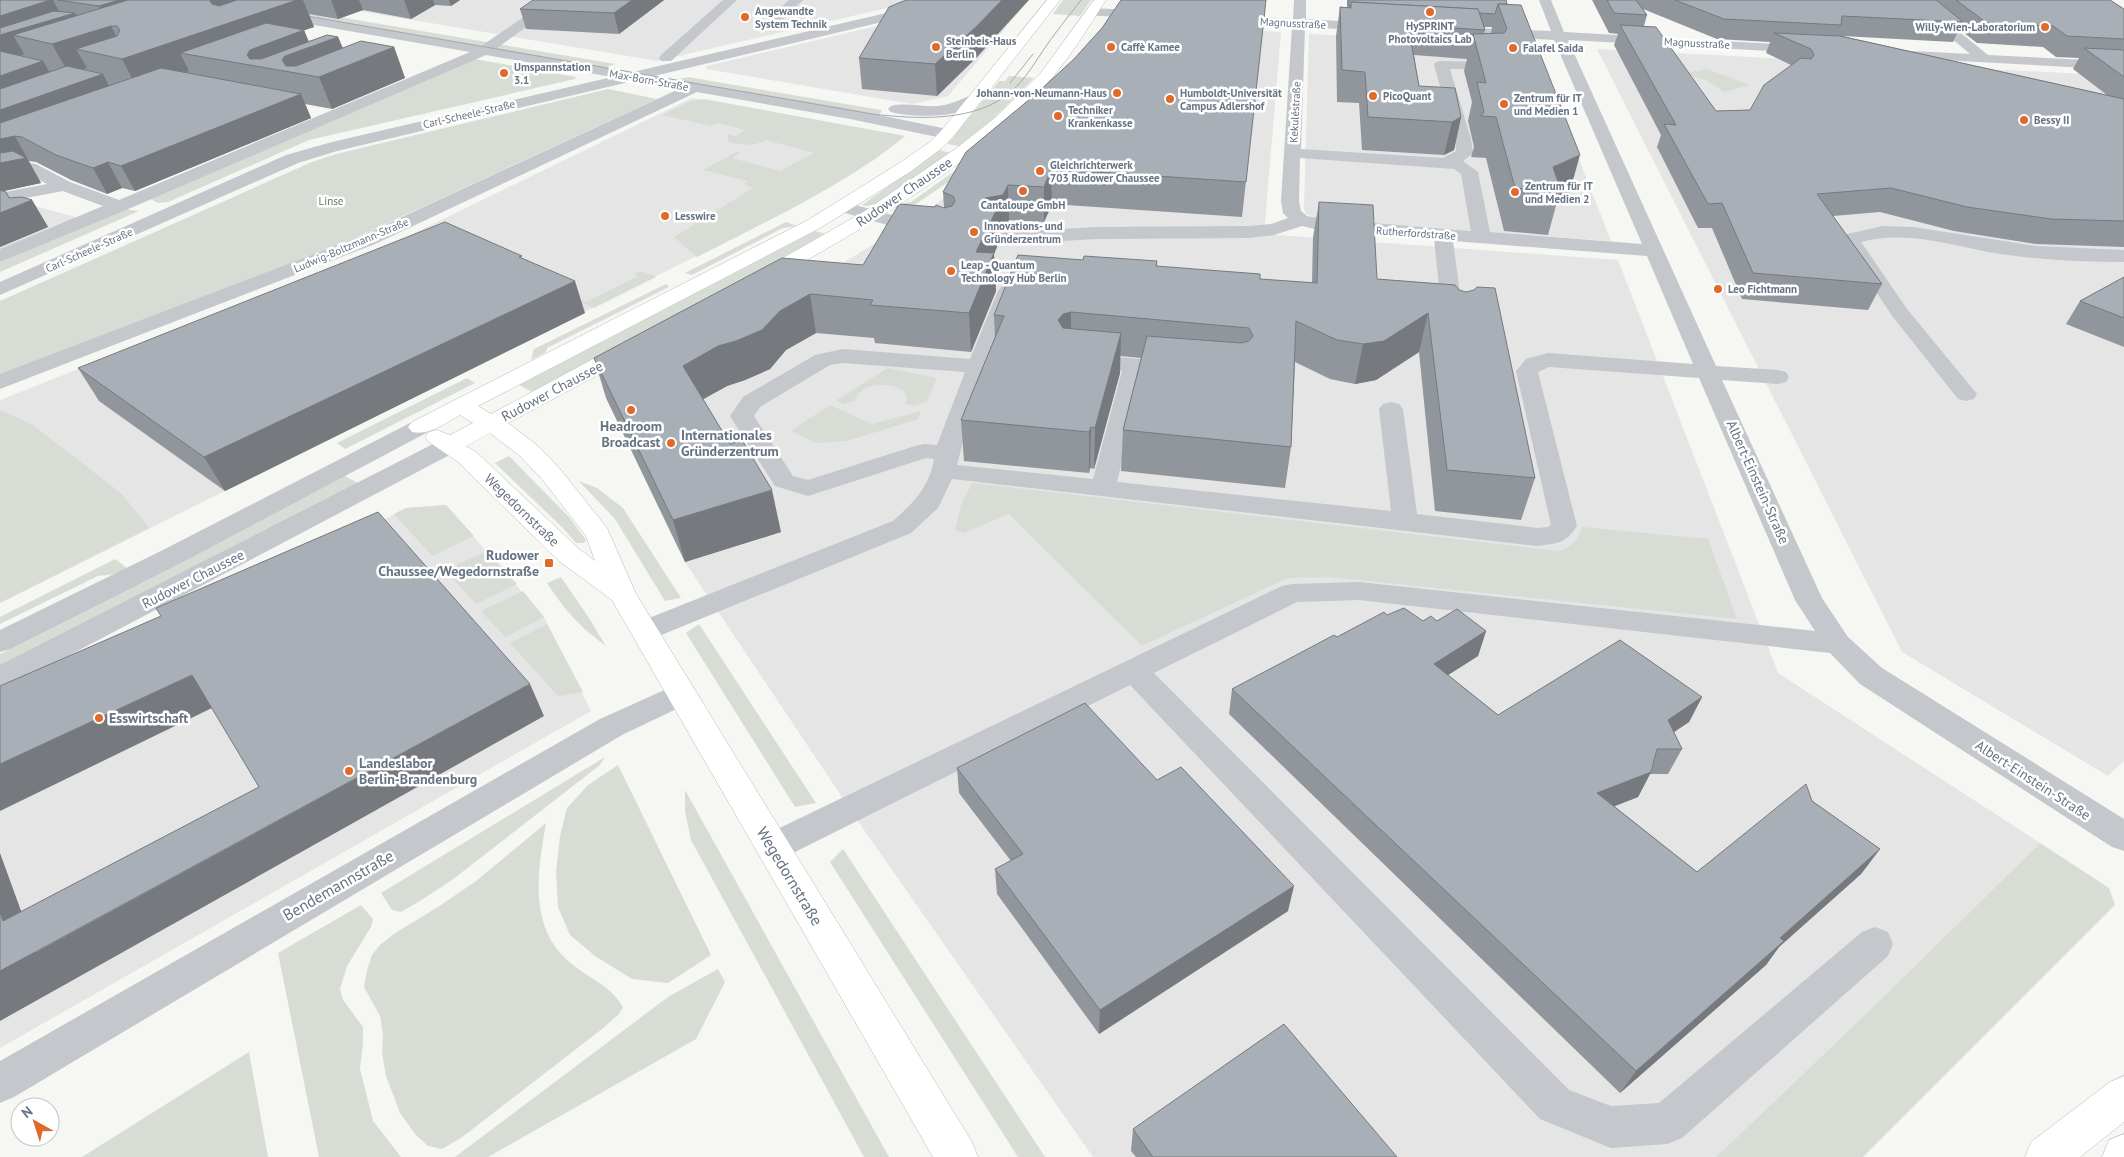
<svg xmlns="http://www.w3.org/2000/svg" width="2124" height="1157" font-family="'PT Sans',sans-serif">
<rect width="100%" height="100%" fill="#f6f6f3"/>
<g fill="#e4e5e4">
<polygon points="293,0 922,0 657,61"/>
<polygon points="987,0 1029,0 948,96 913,104 706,69 707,66"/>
<polygon points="1124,24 1281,32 1264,234 1618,260 1778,673 2040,843 1870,1010 1716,1157 1093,1157 862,827 685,562 606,398 788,296 904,226 959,188"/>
<polygon points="1309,34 1534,45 1611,241 1323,220 1306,214 1304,209"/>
<polygon points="1597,49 2124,76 2124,761 2108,776 1902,652"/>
<polygon points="692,98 905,136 874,160 787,211 0,603 0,400 386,247"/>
<polygon points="0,197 83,219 0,255"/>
<polygon points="446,505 544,617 591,711 0,1048 0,726 406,508"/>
</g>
<g fill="#d7ddd4">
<polygon points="1063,0 1091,0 1080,16 1053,14"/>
<polygon points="245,1 615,64 601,69 231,5"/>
<polygon points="474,59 576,77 575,79 309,140 168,202 158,203 151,199 151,197"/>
<polygon points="1707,69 1750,85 1724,92 1706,80 1682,74"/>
<polygon points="1009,76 1034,78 994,118 959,146 947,144 999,81 1005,81"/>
<polygon points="688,77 881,110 882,112 875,116 674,80"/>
<polygon points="608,89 657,99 355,238 0,376 0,301 312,162 336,154"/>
<path d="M704,99L905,136C846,185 765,222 697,257L674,237L753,188L744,184L748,181L703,170L739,151V154L732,158L780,171L814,153L766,140C752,147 743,145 728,142V134L736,136L745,130L718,123L711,126L662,115L691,101Z"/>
<polygon points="939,150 951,153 874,205 866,206 862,205"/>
<polygon points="970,160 950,181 901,214 895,210 904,203 911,202"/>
<polygon points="124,209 139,211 0,272 0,262"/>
<polygon points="786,222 797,226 783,228 692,275 685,273"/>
<polygon points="815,231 826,234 532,392 519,385"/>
<polygon points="641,271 656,277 594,308 578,301 581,300 586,302 638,276 634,274"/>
<polygon points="666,284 669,287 547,348 546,352 531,360 534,349"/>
<path d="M888,368L937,378L927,402L914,406L905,404L907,397L903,390C889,382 859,382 855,401L844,404L837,400Z"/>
<polygon points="467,378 475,383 345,449 337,443"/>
<polygon points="830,405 872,424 921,411 918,419 847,441 816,443 791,431"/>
<polygon points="0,410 33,425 122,494 149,528 0,603"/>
<polygon points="509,456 569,517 586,540 584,543 576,543 563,528 495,463"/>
<polygon points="345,476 358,483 0,667 0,654"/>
<polygon points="579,481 597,488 623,508 681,598 665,601 615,519"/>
<path d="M972,483L1559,551C1572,547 1578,540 1582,527L1708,539L1737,619L1329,577L1287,578L1142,646L1009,514L964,533L955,530L961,505Z"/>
<polygon points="446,505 474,536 432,556 394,514 406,508"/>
<polygon points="487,551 517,584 476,604 445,570"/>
<polygon points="115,559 127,568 116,574 98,576 0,624 0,617"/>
<path d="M561,577L589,618L606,646C578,625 567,613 547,583Z"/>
<polygon points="523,591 544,617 505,637 481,611"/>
<polygon points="547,624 583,692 558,696 510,643"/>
<polygon points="699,624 816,803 795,807 686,633"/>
<polygon points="605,757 600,765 452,880 420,901 401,912 392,910 381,893"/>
<polygon points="618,765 711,955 668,983 632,979 595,956 570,935 558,907 556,872 560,836 567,808 588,785"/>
<polygon points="685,790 889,1157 864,1157 691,840 685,811"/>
<path d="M546,823C537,875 527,933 577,968C597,983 609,985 623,1007L619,1014L602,1029L461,1138L442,1149L428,1146L415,1134L400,1113L386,1076L382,1053L383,1034L380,1016L364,987L367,970L372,955L380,945L395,933L438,907L476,881Z"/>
<polygon points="2040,843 2109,888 2115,905 1863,1157 1716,1157 1870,1010"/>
<polygon points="843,849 1045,1157 1018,1157 830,862"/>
<polygon points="361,905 373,919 371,927 347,966 340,989 343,1000 363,1027 363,1043 360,1069 373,1121 401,1157 319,1157 278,953"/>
<polygon points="718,969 725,982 696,1039 488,1157 455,1157 668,997"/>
<polygon points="249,1052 268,1157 82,1157"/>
</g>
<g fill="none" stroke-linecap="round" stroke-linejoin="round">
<defs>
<g id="major">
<path d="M1047,0H1060L953,137L942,148L910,172L820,228L478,406L491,414L621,344L629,343L637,344L640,349L637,354L508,423L538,446L560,469L607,528L636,594L972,1142L978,1157H933L612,600L559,561L458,462L429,442L425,437L429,432L437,430L450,435L473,423L460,415C445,423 429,436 412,432L408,427L412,422L808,220L898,164L930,142L941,131ZM490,433L520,456L542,479L586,536L595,561L579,549L476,452L466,446Z"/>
<path d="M1094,0H1106C1088,27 1071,57 1049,81C973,168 867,225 769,282L762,284L755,282L752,278L755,274L865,211L958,147L996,117L1040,74Z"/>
<polygon points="2124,1076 2124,1122 2080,1157 2025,1157 2031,1142 2110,1082"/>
<polygon points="2124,1134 2124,1157 2102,1157 2109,1140"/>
</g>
</defs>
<use href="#major" stroke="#b5b9bd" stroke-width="1"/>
<g fill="#c4c7cb" fill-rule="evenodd">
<polygon points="549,0 564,0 497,48 633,72 942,0 964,0 958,4 654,76 850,109 947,129 953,131 955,134 953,137 947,139 850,119 697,92 375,244 0,389 0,374 361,236 679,89 633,81 337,151 298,163 0,295 0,282 286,155 332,142 612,77 486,55 126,210 0,262 0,249 103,206 63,191 0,203 0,193 47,184 28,174 0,179 0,169 30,163 36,164 70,182 119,200 470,52 274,18 269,17 268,14 269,11 274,10 481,46"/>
<polygon points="723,0 737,0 671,61 661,61 659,58 661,55"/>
<polygon points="789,0 803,0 774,28 764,28 762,25 764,22"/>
<path d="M1294,0H1306V19L1374,23L1381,27L1374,31L1305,27L1301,149L1443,158L1456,151L1455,139L1434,65L1436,62L1441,61L1481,62L1478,53L1480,50H1490L1496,66L1494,69H1450L1471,139L1473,153L1463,161L1478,172L1490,232L1642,244L1554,40L1447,34L1442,33L1440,30L1442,27L1551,31L1539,0H1551L1564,32L1811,46L1813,49L1806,53L1568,40L1716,366L1778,370L1786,372L1789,377L1786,382L1778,384L1722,380L1822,598L1848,637L1882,668L2124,819V851L2112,847L1860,684L1830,653L1359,600L1297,602L1154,673L1569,1090L1611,1106L1659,1103L1862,932L1875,927L1888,932L1893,944L1888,956L1682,1138L1667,1144L1611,1148L1540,1119L1130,685L785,857L773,861L761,857L756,847L761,837L1282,586L1292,584L1359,582L1815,631L1795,600L1699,378L1549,367L1538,372L1577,526C1565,544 1558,543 1538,546L952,479L938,508L911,533L654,638L644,641L634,638L630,631L634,624L893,521C914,502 929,488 934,459L926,458L808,496L775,486L730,416L743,397L815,355L843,349L970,359L998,291L1001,287L1008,285L1015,287L1018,291L968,423L957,465L1093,479L1122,371L1074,366L1071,361L1074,356L1082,354L1176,362L1184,364L1187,369L1184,374L1176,376L1143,373L1117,482L1391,511L1379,409L1383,404L1391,402L1399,404L1403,409L1417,514L1538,528L1548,527L1551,525L1516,371L1526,359L1548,353L1693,364L1647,256L1453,241L1459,286L1467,320L1464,324L1457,326L1450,324L1447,320L1439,286L1434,239L1324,231L1302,226L1274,235L1250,238L1096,239L995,245L988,243L986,239L988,235L995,233L1096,227L1250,226L1271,224L1288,218L1283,213L1281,201L1292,26L1227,23L1220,19L1227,15L1293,19ZM1300,158L1454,169L1461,174L1471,231L1324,219L1307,216L1301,211L1299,201ZM843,363L965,372L937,445L924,444L915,446L808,480L793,476L754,416L760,407L830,365Z"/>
<polygon points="1906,0 1920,0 1988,55 2124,62 2124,70 1887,57 1885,54 1887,51 1892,50 1970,54"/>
<polygon points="1091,8 1150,11 1157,15 1150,19 1086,15 1085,12"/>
<path d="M975,94L980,96L983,99C968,119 912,118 891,112L888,109L891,106C905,102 922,107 938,106C952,105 962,98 975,94Z"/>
<polygon points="844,202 933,226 935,230 933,234 926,236 838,211 835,207 838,203"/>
<path d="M1883,226L1913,227L2036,246L2124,250V262C2083,262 2042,260 2001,254C1956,247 1907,229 1861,242L1907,309L1977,394L1974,399L1966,401L1958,399L1893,317L1841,239L1843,235Z"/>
<polygon points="420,420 428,422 432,427 428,432 183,562 10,649 0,652 0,630 163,550 412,422"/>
<polygon points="450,438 459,440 462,445 459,450 11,686 0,689 0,665 441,440"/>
<polygon points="680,683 691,686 695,694 691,702 622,735 14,1097 0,1103 0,1061 600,719"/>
</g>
<use href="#major" fill="#fff" fill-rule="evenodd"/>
<g stroke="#a5a9af" stroke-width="1">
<path d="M295,14L872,114C916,119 976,123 1012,91C1024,80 1033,66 1042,52C1054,34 1068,17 1081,0"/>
<polyline points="1010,83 1033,54"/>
</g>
</g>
<g fill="#91969d" fill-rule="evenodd">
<polygon points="0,0 460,0 451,6 435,5 411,19 363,10 338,19 309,14 314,27 304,30 308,41 338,37 343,48 394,47 405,78 332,109 305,104 311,118 135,191 122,188 107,194 71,180 36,162 28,161 41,183 2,191 10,198 32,200 48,227 0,247"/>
<polygon points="664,0 619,34 526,29 520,9"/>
<polygon points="1266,0 1242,217 1052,204 1044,222 1009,220 1004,231 997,232 997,247 994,254 996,291 971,352 875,343 874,338 816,333 786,350 770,369 745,380 727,386 703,399 781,532 685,562 606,398 594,358 863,265 944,208 943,192"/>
<path d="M1347,0H1506L1568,198L1557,202L1548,235L1504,231L1486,158L1471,157L1474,147L1468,121L1472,102L1464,71L1467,59L1414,55L1419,86L1461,117L1454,150L1444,155L1362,150L1359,103L1337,102L1336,36L1340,7H1347ZM1484,27H1492L1491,33L1484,34L1485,30Z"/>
<path d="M1592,0H2110L2124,9V247L2036,244L1954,231L1880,212L1833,216L1882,284L1868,310L1742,299L1712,228H1698L1657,147L1661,135L1614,45L1618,34L1609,33ZM1643,9L1717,39L1770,42L1766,53L1791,65L1750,110L1716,111L1644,26L1647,15ZM1959,29L1977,43L2043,47L2056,57L2079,58L2073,69L2107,95L1842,36L1953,42Z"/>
<polygon points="978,56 937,96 862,89 859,58"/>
<polygon points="1319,202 1377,279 1455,285 1535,478 1521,520 1435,511 1419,352 1376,380 1355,384 1330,379 1295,362 1291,447 1285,488 1121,471 1123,430 1141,358 1120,356 1120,373 1094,469 1090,468 1089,473 964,461 961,420 995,338 994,315 1083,260 1157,261 1157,266 1260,279 1312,283 1313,237"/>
<polygon points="2124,277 2124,347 2066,324 2080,301"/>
<polygon points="585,313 225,491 99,401 78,368"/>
<polygon points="1423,621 1437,621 1486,631 1478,656 1448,675 1498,715 1702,697 1689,722 1673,732 1682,749 1668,774 1650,774 1638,797 1614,806 1697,872 1812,801 1880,849 1861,874 1779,947 1766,965 1620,1093 1229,714 1232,689 1337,637"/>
<polygon points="957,768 1157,780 1288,911 1099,1034 997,894 995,869 1011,861 959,793"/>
<polygon points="1133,1129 1397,1157 1136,1157 1131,1151"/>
</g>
<g fill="#767a7f">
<polygon points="50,0 53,0 62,17 75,13 86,33 109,26 99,6 119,0 171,0 111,26 126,55 76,49 87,68 69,74 52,44 13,35 24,54 0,61 0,16"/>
<polygon points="210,0 303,0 314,27 259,46 304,30 311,47 338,37 349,65 394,47 405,78 332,109 319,77 180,53 189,71 138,90 122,59 210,1"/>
<polygon points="331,0 359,0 363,10 338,19"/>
<polygon points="404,0 433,0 435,5 411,19"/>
<polygon points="449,0 460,0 451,6"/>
<polygon points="632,0 664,0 619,34 614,13"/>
<polygon points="1002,0 1029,0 978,56 937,96 935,64"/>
<polygon points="43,61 56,83 0,104 0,76"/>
<polygon points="103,74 115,97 0,139 0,110"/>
<polygon points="301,94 311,118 135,191 121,166"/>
<polygon points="1461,117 1454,150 1444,155 1452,122"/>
<polygon points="15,136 41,183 0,192 0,139"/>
<polygon points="1580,155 1568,198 1557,202 1561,191 1553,167"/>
<polygon points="108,162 122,188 107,194 93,168"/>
<polygon points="1051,169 1052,204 1044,222 1044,187"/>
<polygon points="1008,185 1009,220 1004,231 997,232 997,247 994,254 996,291 971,352 969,313 983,204 985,198"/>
<polygon points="32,200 48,227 0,247 0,213"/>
<polygon points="575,281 585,313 225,491 204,457"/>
<polygon points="810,294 816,333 786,350 770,369 745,380 727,386 693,405 683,366"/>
<polygon points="1071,312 1071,351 1058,320 1063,314"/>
<polygon points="1428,313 1419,352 1376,380 1355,384 1363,344"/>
<polygon points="1121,333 1120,373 1094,469 1095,428"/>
<polygon points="1091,427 1090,468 1089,473 1089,432"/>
<polygon points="772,490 781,532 685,562 673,520"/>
<polygon points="1486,631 1478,656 1426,689 1434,664"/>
<polygon points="192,675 214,707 0,811 0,764"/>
<polygon points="530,684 544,716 0,1021 0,971 3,921 0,912 0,853 36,952"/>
<polygon points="1702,697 1689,722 1655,745 1668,720"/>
<polygon points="1651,772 1638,797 1585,818 1597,793"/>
<polygon points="1880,849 1861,874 1779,947 1766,965 1620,1093 1636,1071 1780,938"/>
<polygon points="1294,886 1288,911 1099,1034 1100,1010"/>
</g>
<g fill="#a9afb6" stroke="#767a7f">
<polygon points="0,0 50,0 0,16"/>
<polygon points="58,0 119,0 99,6"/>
<polygon points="128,0 210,0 210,1 212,4 219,6 237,0 297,0 122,59 76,49 117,36 120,30 117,26 111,26 52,44 13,35"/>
<polygon points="533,0 632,0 614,13 520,9"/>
<polygon points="906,0 1002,0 977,26 935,64 859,58 889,7"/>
<polygon points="1121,0 1266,0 1246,182 1051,169 1044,187 1008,185 1003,195 985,198 983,204 985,208 996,211 976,252 994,253 969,313 870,305 873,300 810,294 780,311 762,330 736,341 718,346 683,366 730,444 742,440 772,490 673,520 594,358 782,258 863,265 899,204 935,207 936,205 944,208 952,206 955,201 953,196 943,192 966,152 1036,94 1074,59 1102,28"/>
<polygon points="1349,0 1506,0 1507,4 1498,4 1495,14 1479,13 1478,9 1351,2 1351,6 1349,6"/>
<polygon points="1607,0 1636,0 1647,15 1614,13"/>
<polygon points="1675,0 1936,0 1963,22 1842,16 1841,25 1724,19"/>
<polygon points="1956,0 2110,0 2124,9 2124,39 2067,36 2053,26 1987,23"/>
<polygon points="1351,2 1478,9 1485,30 1408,25 1419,86 1455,88 1461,117 1452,122 1368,117 1365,72 1342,70 1340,7 1351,8"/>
<polygon points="1498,4 1521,5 1580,155 1553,167 1561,191 1515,188 1496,117 1481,116 1484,112 1477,82 1486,83 1473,34 1504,33 1507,29"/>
<polygon points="54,11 75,13 0,35 0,28"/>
<polygon points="266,23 304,30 250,50 247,55 250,59 261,59 327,35 338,37 285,56 282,60 286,66 296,66 361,41 394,47 319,77 180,53"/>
<polygon points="1620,25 1656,27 1716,111 1750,110 1764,85 1801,58 1811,59 1814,55 1811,49 1774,33 1840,36 2124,99 2124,221 2051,219 1967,207 1891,188 1817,194 1882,284 1753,273 1722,203 1708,204 1664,124 1676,125"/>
<polygon points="2084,48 2124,50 2124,77"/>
<polygon points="0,51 43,61 0,76"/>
<polygon points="67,66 103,74 0,110 0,89"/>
<polygon points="161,68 301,94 121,166 108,162 93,168 56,155 22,137 15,136 0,139 0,123"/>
<polygon points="13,151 26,158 0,163 0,153"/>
<polygon points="0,190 6,192 9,198 22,197 32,200 0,213"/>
<polygon points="1319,202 1373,205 1377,279 1455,285 1459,290 1466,292 1474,290 1477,287 1495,288 1535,478 1447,470 1428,313 1384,341 1363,344 1337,340 1296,321 1291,447 1123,430 1147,336 1241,343 1249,341 1253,336 1249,328 1071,312 1063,314 1058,320 1063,328 1121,333 1095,428 1091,427 1089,432 961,420 1004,316 994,315 1018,255 1083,260 1084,256 1157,261 1156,266 1260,274 1260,279 1317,283"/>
<polygon points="445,222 522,256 519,257 575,281 204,457 78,368"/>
<polygon points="2124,277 2124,318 2080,301"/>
<polygon points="378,512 530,684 0,971 0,912 3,921 259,787 192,675 0,764 0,686 161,616 156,608"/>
<polygon points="1404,608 1423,621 1431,616 1437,621 1457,609 1486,631 1434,664 1498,715 1620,640 1702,697 1668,720 1682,749 1657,749 1651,772 1597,793 1697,872 1806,784 1812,801 1880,849 1780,938 1784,941 1636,1071 1232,689 1334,635 1337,637 1384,612 1387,615"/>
<polygon points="1085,703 1157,780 1181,767 1294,886 1100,1010 995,869 1023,854 957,768"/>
<polygon points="1284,1024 1397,1157 1153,1157 1133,1129"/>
</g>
<g fill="#df6a2b" stroke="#fff" stroke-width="2">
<circle cx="1430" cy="12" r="5"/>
<circle cx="745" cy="17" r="5"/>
<circle cx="2045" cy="27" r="5"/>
<circle cx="936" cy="47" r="5"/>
<circle cx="1111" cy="47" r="5"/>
<circle cx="1513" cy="48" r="5"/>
<circle cx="504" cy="73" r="5"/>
<circle cx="1117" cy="93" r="5"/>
<circle cx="1373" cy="96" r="5"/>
<circle cx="1170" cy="99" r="5"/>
<circle cx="1504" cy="104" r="5"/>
<circle cx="1058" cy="116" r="5"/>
<circle cx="2024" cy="120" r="5"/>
<circle cx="1040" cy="171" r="5"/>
<circle cx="1023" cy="191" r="5"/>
<circle cx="1515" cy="192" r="5"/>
<circle cx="665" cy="216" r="5"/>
<circle cx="974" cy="232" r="5"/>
<circle cx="951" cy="271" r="5"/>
<circle cx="1718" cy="289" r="5"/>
<circle cx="631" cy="410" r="5"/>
<circle cx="671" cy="443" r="5"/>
<rect x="544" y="558" width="10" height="10" rx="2.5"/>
<circle cx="99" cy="718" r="5"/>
<circle cx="349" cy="771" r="5"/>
</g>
<g text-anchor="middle" stroke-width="5" stroke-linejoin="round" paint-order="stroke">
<g font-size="11" font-weight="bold" fill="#667383" stroke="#fff" text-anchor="start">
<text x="755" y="15">Angewandte<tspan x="755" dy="13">System Technik</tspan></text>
<text x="1430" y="30" text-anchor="middle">HySPRINT<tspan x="1430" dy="13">Photovoltaics Lab</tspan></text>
<text x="2035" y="31" text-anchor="end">Willy-Wien-Laboratorium</text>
<text x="946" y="45">Steinbeis-Haus<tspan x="946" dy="13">Berlin</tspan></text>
<text x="1121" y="51">Caffè Kamee</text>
<text x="1523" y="52">Falafel Saida</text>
<text x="514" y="71">Umspannstation<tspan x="514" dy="13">3.1</tspan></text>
<text x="1107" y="97" text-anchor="end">Johann-von-Neumann-Haus</text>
<text x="1180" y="97">Humboldt-Universität<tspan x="1180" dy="13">Campus Adlershof</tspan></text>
<text x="1383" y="100">PicoQuant</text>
<text x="1514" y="102">Zentrum für IT<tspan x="1514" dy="13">und Medien 1</tspan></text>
<text x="1068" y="114">Techniker<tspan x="1068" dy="13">Krankenkasse</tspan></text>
<text x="2034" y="124">Bessy II</text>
<text x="1050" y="169">Gleichrichterwerk<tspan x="1050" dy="13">703 Rudower Chaussee</tspan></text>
<text x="1525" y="190">Zentrum für IT<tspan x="1525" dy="13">und Medien 2</tspan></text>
<text x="1023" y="209" text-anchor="middle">Cantaloupe GmbH</text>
<text x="675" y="220">Lesswire</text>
<text x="984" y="230">Innovations- und<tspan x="984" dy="13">Gründerzentrum</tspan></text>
<text x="961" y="269">Leap - Quantum<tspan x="961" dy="13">Technology Hub Berlin</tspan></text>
<text x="1728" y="293">Leo Fichtmann</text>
</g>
<g font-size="11" fill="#667383" stroke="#fff">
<text transform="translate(1293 23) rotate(3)" y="4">Magnusstraße</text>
<text transform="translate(1697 43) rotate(3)" y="4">Magnusstraße</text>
<text transform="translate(649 80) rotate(10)" y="4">Max-Born-Straße</text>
<text transform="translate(1295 112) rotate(-87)" y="4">Kekuléstraße</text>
<text transform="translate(469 114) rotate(-13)" y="4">Carl-Scheele-Straße</text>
<text transform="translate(1416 233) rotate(4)" y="4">Rutherfordstraße</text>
<text transform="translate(351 245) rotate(-23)" y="4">Ludwig-Boltzmann-Straße</text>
<text transform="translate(89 250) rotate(-24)" y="4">Carl-Scheele-Straße</text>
</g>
<g font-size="11" fill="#667b65" stroke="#fff">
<text x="331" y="205">Linse</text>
</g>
<g font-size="14" fill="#667383" stroke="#fff">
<text transform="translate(904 192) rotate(-34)" y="5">Rudower Chaussee</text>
<text transform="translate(552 391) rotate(-28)" y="5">Rudower Chaussee</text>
<text transform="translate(1758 482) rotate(66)" y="5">Albert-Einstein-Straße</text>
<text transform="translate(522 510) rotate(44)" y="5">Wegedornstraße</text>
<text transform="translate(193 579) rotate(-27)" y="5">Rudower Chaussee</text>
<text transform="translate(2033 780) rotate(33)" y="5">Albert-Einstein-Straße</text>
</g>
<g font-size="14" font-weight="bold" fill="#667383" stroke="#fff" text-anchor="start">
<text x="631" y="431" text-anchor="middle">Headroom<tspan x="631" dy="16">Broadcast</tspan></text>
<text x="681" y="440">Internationales<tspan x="681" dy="16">Gründerzentrum</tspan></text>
<text x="539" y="560" text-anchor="end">Rudower<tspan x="539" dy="16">Chaussee/Wegedornstraße</tspan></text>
<text x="109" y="723">Esswirtschaft</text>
<text x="359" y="768">Landeslabor<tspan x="359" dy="16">Berlin-Brandenburg</tspan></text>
</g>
<g font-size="16" fill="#667383" stroke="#fff">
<text transform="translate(790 876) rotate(59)" y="6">Wegedornstraße</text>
<text transform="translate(338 885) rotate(-30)" y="6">Bendemannstraße</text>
</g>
</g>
<g transform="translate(35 1122) rotate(321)"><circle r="24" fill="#ffffff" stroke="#c2c7cd"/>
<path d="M0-4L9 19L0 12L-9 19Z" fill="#df6a2b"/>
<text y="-8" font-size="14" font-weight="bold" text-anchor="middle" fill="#667383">N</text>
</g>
</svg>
